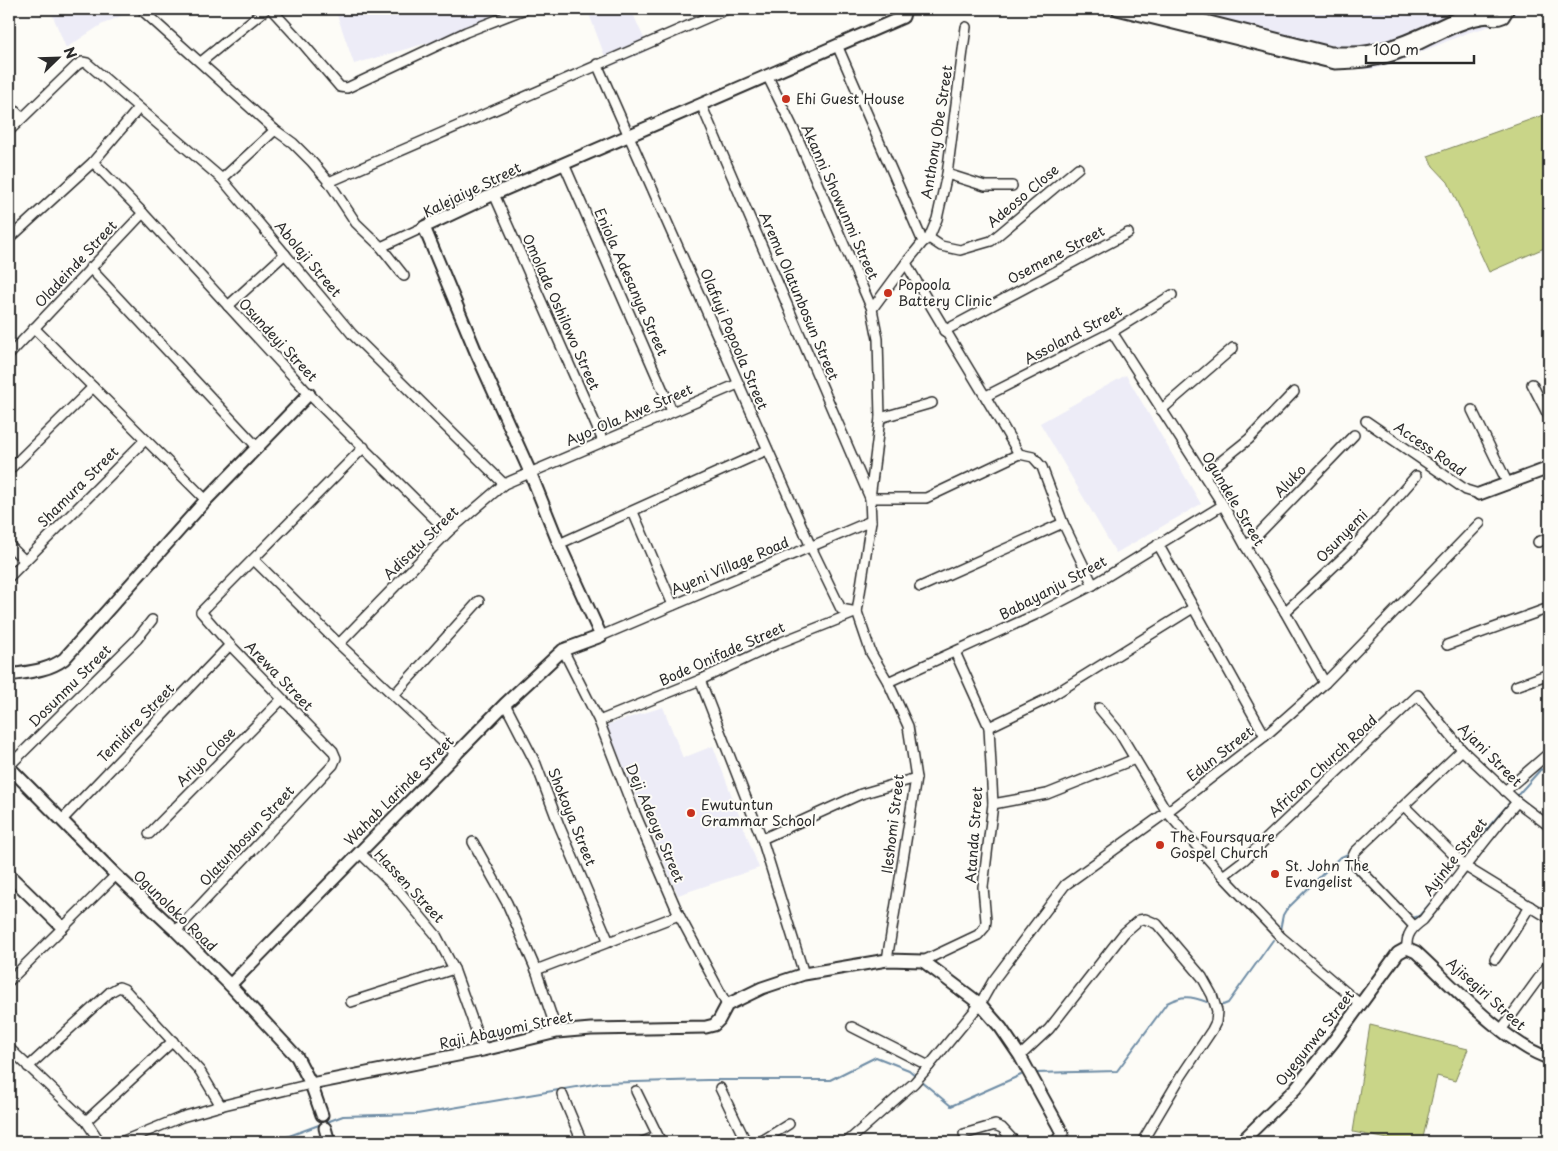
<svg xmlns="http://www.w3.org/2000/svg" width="1558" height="1151" font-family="'Playpen Sans',sans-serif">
<rect width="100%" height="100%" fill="#fdfcf7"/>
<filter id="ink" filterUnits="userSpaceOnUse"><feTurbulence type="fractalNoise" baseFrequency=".02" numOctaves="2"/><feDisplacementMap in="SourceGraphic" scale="10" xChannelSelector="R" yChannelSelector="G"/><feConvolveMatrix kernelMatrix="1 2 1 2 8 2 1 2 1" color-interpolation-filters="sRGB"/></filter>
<g filter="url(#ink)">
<g fill="#edecf7">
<polygon points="50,9 136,9 101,25 66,48"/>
<polygon points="335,9 505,9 506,18 462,33 354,64"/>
<polygon points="588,9 631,9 649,50 609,67 589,14"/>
<polygon points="1102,9 1526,9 1501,23 1467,33 1407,58 1374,69 1341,69"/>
<polygon points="1126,375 1201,504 1116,553 1040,423"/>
<polygon points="663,707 683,758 713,746 759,868 678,895 606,725"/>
</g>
<g fill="#c9d588" stroke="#7a805a">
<polygon points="1549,113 1549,246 1489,272 1448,182 1433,166 1428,156"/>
<polygon points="1370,1025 1468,1049 1455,1081 1437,1076 1422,1142 1403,1142 1353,1132"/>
</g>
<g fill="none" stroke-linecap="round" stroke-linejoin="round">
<g stroke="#6e8ca5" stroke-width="2">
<polyline points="1516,797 1541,769 1549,774"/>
<polyline points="1475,847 1486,830 1512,800"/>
<polyline points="1382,886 1413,918 1419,916 1439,893"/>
<polyline points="1280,930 1283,915 1286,910 1339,858 1348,854"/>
<polyline points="1218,1005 1223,1005 1228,1003 1273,940"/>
<path d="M1035,1073L1117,1071L1167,1003C1182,995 1191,996 1207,1002"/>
<polyline points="921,1081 951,1106 1021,1075"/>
<polyline points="273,1142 343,1116 417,1114 600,1083 707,1080 830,1080 876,1057 909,1070 916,1076"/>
</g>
<defs>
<g id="street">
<polyline points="271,9 305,46 340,87 347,88 466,32 525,9"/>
<polyline points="144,12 275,130 293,143 312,162 329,182 356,223 381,247 424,227"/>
<polyline points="837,45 923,242"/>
<polyline points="201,62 266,9"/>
<polyline points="597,64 811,547 841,609 857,612"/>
<polyline points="767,75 795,132 872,309 878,339 880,418 870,498 871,521 857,612 871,653 888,682 908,726 916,778 887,960"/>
<polyline points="701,104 870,498 926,498 1019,454"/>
<polyline points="9,105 22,118"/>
<polyline points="9,131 77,65 82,62 87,63 222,179 352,334 504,484"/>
<polyline points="93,162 143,213 309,394 448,532"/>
<polyline points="564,164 672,411"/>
<polyline points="947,174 985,186 1012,186"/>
<polyline points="222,179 275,130"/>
<polyline points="329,182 727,9"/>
<polyline points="494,194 603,441"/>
<polyline points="929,238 941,246 960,250 991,241 1078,168"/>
<polyline points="9,239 93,162 139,108"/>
<polyline points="381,247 404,276"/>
<path d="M906,263C942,327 982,389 1019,454L1033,457L1042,467L1063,523L1093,585"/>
<polyline points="90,268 258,448"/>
<polyline points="228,306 285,254"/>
<polyline points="872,309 906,263 923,242 929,238 937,219 947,174 966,27"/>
<polyline points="34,328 206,500"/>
<polyline points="944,331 1128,233"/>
<polyline points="1112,332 1223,505 1246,547 1285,612 1325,683"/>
<polyline points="9,355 143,213"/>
<polyline points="1532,384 1549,417"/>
<polyline points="986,396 1112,332 1172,295"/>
<polyline points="1161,410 1233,348"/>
<polyline points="1472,410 1508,484"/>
<polyline points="880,418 932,403"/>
<polyline points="1366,421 1466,490 1479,494"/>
<polyline points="9,470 93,387"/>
<polyline points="1204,475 1249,439 1294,392"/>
<polyline points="633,512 673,605"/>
<polyline points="1538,542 1549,538"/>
<polyline points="559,544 767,450"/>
<polyline points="1158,544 1265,736"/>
<polyline points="9,545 24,560"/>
<polyline points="1246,547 1354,435"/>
<polyline points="254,560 339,644 457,755"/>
<polyline points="9,577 145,440"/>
<polyline points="920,587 1063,523"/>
<polyline points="1285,612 1350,551 1416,476"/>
<polyline points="601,636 871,521"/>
<polyline points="339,644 448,532 504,484 738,384"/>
<polyline points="1447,645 1549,608"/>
<polyline points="563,650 599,721 634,811 679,915 727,1005"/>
<polyline points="700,680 762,839 804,974"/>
<polyline points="888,682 1037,614 1093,585 1223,505"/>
<polyline points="1516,686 1549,674"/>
<polyline points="394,695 479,601"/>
<polyline points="505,704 536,764 559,825 609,942"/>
<polyline points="1099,708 1119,732 1167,812 1223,876 1281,937 1361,1005"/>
<polyline points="599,721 700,680 779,643 857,612"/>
<polyline points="989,727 1045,700 1193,608"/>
<polyline points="9,766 137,639 152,620"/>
<polyline points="1505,791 1549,753"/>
<polyline points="993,804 1047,794 1135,759"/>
<polyline points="1404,806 1466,867 1549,918"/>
<polyline points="62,820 230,645"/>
<polyline points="149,834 282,699"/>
<polyline points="762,839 861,794 916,778"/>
<polyline points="473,842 507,903 536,970 557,1032"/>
<polyline points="359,852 400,892 436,935 454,969 483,1050"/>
<polyline points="1223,876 1244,860 1418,695 1462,750 1516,801 1549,826"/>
<polyline points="1414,926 1351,860 1355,852 1462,750"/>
<polyline points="176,931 333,765 336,758 333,751 230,645 201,612 364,447"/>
<path d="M1407,948C1406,934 1412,928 1423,920C1455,881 1484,840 1517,802"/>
<polyline points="1495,959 1513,933 1530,906"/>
<polyline points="923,961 978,935 985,927 986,921 983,887 993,804 989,727 955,652"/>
<polyline points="536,970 679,915"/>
<polyline points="9,981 116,875"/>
<polyline points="351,1002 454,969"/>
<polyline points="852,1027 929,1066"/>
<polyline points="1501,1030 1549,964"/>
<polyline points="9,1048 86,1121 100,1142"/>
<polyline points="1020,1056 1049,1029 1124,933 1139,920 1145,919 1157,924 1202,977 1212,995 1217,1011 1216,1022 1212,1030 1180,1078 1142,1142"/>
<polyline points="28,1067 110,992 119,987 124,989 128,993 200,1071 221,1106"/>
<polyline points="720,1088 746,1142"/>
<polyline points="636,1091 661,1142"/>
<polyline points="562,1094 582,1142"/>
<polyline points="86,1121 173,1041"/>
<polyline points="964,1134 995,1125 1002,1128 1015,1142"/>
<polyline points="121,1142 182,1117 224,1105 311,1084"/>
<polyline points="643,1142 657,1136"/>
<polyline points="760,1142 789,1124"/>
<polyline points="847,1142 914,1083 929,1066 980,1004 993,981 1065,885 1167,812 1265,736 1325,683 1480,523"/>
</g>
<g id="secondary">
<path d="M1117,9L1335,63C1358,62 1378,61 1400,52C1427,41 1460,19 1489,17"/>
<path d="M1158,9L1331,53C1344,53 1358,54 1371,51C1400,47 1438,26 1466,14L1473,9"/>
<path d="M1482,9C1486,18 1494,21 1503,17L1508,9"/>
<polyline points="1479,494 1549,468"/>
<path d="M9,675C28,672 48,671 64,659L206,500L309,394"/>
<polyline points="9,767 116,875 176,931 230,985 297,1057 311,1084 322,1115"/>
<polyline points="9,875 62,927"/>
<polyline points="230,985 505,704 563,650 601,636 559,544 530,472 476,352 424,227 494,194 903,17 905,9"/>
<polyline points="311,1084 483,1050 557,1032 591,1029 706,1027 714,1025 719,1020 727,1005 762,988 804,974 887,960 923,961 980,1004 1001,1028 1020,1056 1059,1127 1062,1134 1057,1142"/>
<polyline points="325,1128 329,1142"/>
<path d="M1241,1142L1295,1089L1333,1042L1398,953L1407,948L1416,952C1450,983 1506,1045 1549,1058"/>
</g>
</defs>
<use href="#street" stroke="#2b2b2b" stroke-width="12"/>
<use href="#secondary" stroke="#2b2b2b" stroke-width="15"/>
<use href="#street" stroke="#fdfcf7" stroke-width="9"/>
<use href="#secondary" stroke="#fdfcf7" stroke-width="11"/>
</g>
</g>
<g fill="#c8321e" stroke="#fdfcf7" stroke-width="2">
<circle cx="786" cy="99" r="5"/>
<circle cx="888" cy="293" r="5"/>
<circle cx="691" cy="813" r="5"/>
<circle cx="1160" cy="845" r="5"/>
<circle cx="1275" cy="874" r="5"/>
</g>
<g text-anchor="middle" stroke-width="4" stroke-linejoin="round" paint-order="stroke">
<g font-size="14" fill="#2b2b2b" stroke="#fdfcf7" text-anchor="start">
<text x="796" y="104">Ehi Guest House</text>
<text x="898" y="290">Popoola<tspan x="898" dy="16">Battery Clinic</tspan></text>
<text x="701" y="810">Ewutuntun<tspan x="701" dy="16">Grammar School</tspan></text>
<text x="1170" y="842">The Foursquare<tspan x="1170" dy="16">Gospel Church</tspan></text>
<text x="1285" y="871">St. John The<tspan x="1285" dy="16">Evangelist</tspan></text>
</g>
<g font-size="14" fill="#2b2b2b" stroke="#fdfcf7">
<text transform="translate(937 132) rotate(-81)" y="5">Anthony Obe Street</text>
<text transform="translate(472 190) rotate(-26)" y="5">Kalejaiye Street</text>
<text transform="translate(1023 196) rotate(-40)" y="5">Adeoso Close</text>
<text transform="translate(840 202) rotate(66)" y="5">Akanni Showunmi Street</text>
<text transform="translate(1056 255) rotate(-28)" y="5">Osemene Street</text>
<text transform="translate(308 259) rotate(50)" y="5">Abolaji Street</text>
<text transform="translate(76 264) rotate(-47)" y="5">Oladeinde Street</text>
<text transform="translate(631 282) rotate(66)" y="5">Eniola Adesanya Street</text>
<text transform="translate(799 296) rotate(67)" y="5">Aremu Olatunbosun Street</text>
<text transform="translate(561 312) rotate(66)" y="5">Omolade Oshilowo Street</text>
<text transform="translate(1073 335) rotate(-28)" y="5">Assoland Street</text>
<text transform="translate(734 339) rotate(67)" y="5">Olafuyi Popoola Street</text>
<text transform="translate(278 340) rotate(47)" y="5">Osundeyi Street</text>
<text transform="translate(629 415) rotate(-23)" y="5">Ayo-Ola Awe Street</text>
<text transform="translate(1430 449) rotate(35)" y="5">Access Road</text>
<text transform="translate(1290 481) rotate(-46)" y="5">Aluko</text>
<text transform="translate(78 487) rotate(-45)" y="5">Shamura Street</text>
<text transform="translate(1233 499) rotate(59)" y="5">Ogundele Street</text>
<text transform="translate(1342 536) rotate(-46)" y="5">Osunyemi</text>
<text transform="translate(421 543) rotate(-44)" y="5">Adisatu Street</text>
<text transform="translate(730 566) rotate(-23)" y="5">Ayeni Village Road</text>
<text transform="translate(1053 588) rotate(-28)" y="5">Babayanju Street</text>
<text transform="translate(722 654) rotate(-24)" y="5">Bode Onifade Street</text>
<text transform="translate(279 676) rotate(46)" y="5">Arewa Street</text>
<text transform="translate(70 686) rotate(-45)" y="5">Dosunmu Street</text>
<text transform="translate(136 723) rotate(-46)" y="5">Temidire Street</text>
<text transform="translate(1220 754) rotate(-38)" y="5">Edun Street</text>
<text transform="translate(1490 755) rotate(45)" y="5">Ajani Street</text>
<text transform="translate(206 757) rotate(-45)" y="5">Ariyo Close</text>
<text transform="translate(1323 766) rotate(-43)" y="5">African Church Road</text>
<text transform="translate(399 791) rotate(-45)" y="5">Wahab Larinde Street</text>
<text transform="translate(572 817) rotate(68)" y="5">Shokoya Street</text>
<text transform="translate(655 823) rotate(67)" y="5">Deji Adeoye Street</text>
<text transform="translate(893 824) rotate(-83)" y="5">Ileshomi Street</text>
<text transform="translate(974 835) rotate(-86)" y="5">Atanda Street</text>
<text transform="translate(247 836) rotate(-47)" y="5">Olatunbosun Street</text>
<text transform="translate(1455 857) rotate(-52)" y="5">Ayinke Street</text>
<text transform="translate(409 886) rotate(47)" y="5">Hassen Street</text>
<text transform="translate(175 911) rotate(44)" y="5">Ogunoloko Road</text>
<text transform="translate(1486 994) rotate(42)" y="5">Ajisegiri Street</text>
<text transform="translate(506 1030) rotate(-12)" y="5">Raji Abayomi Street</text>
<text transform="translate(1315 1038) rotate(-52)" y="5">Oyegunwa Street</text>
</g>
</g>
<rect width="1558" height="1151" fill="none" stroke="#fdfcf7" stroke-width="30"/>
<rect x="15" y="15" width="1528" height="1121" fill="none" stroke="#2b2b2b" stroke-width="2" filter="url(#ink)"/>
<g transform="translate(58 58) rotate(67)" stroke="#fdfcf7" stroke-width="4" paint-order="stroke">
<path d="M0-4L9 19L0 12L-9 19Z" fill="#2b2b2b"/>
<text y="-8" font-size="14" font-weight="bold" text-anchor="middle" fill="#2b2b2b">N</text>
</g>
<path d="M1366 55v8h108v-8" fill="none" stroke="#2b2b2b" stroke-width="2.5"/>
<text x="1373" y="55" font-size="15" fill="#2b2b2b" stroke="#fdfcf7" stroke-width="4" paint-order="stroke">100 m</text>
</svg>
